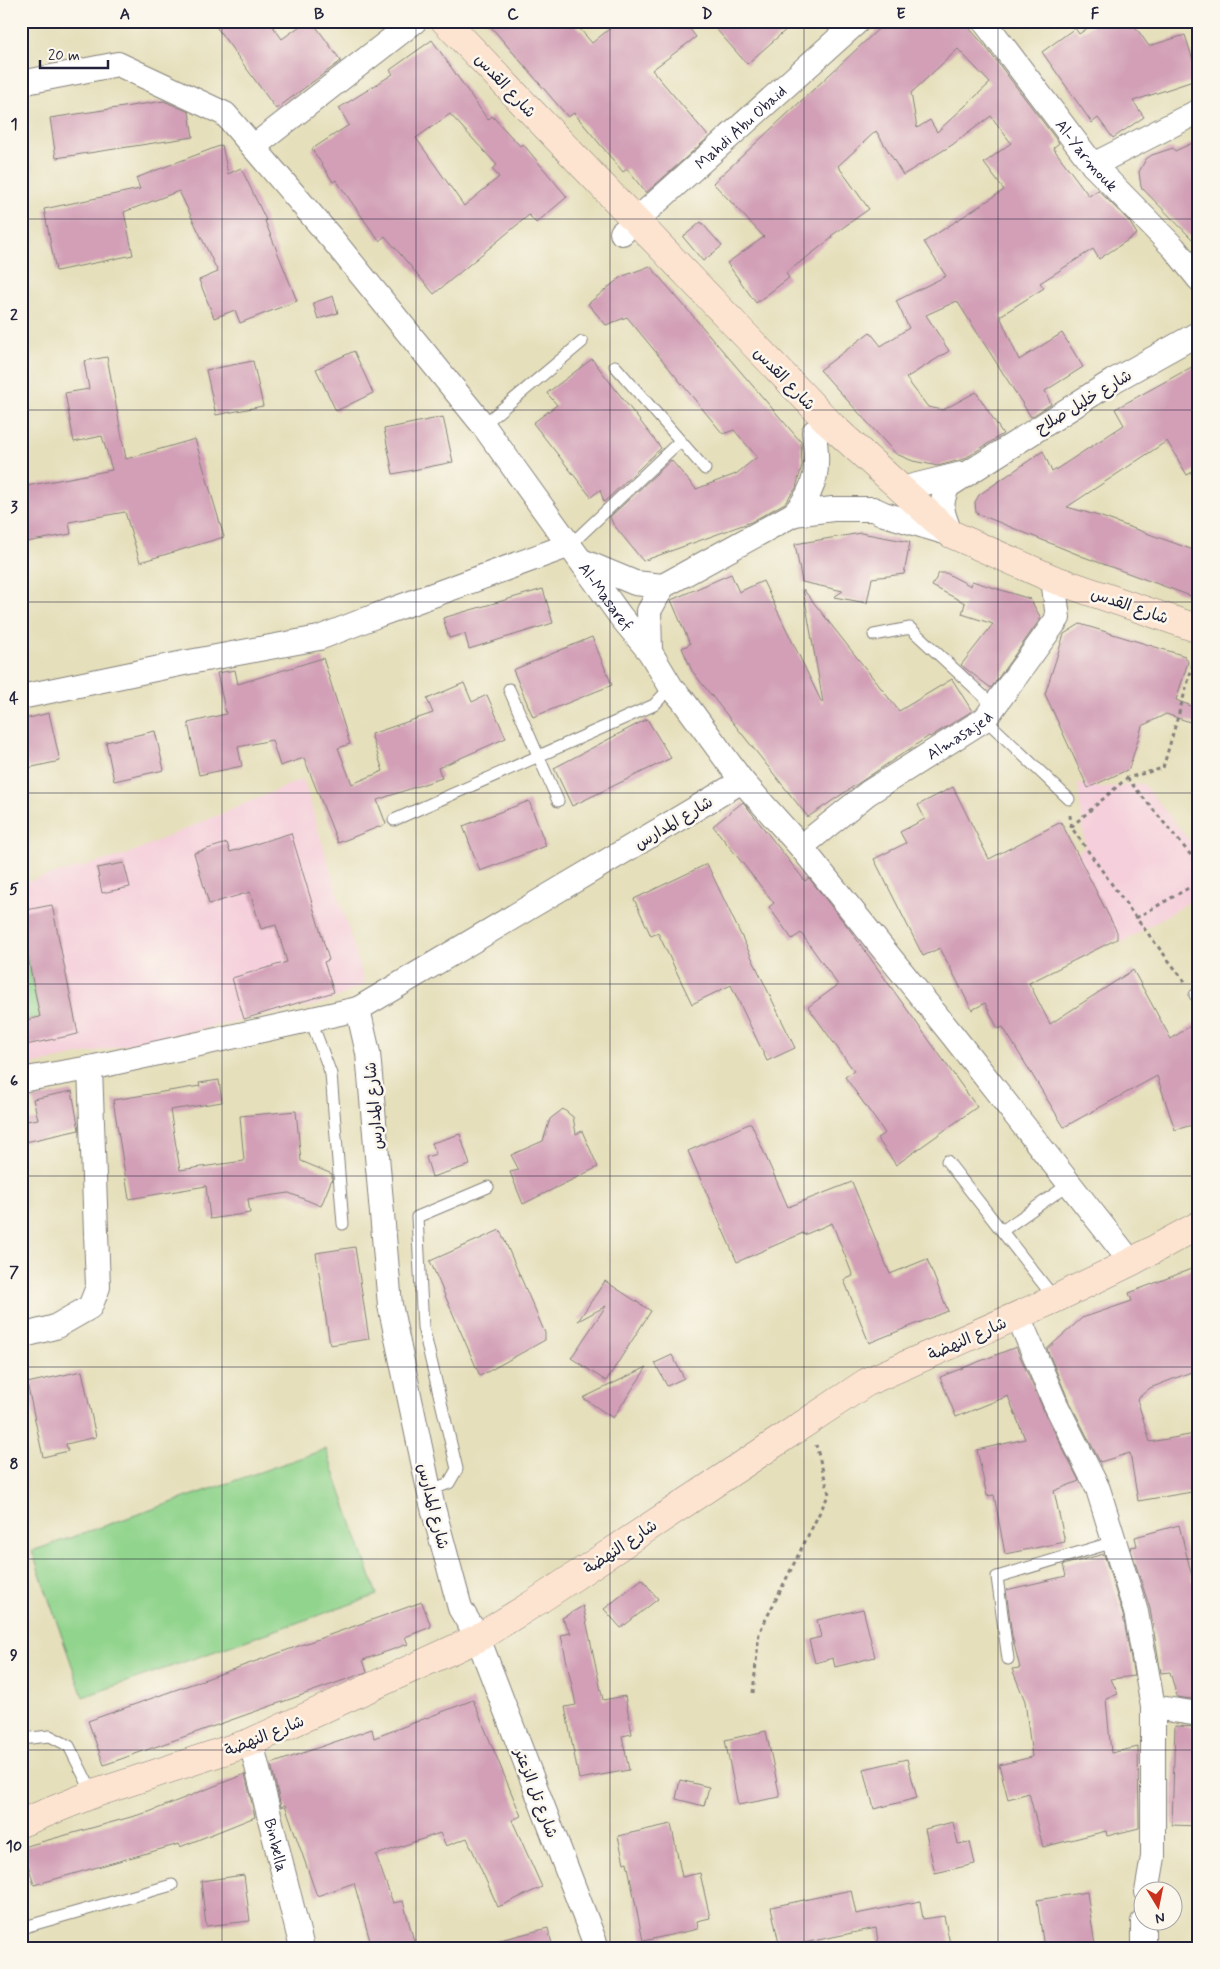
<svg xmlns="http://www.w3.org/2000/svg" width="1220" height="1969" font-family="Mynerve,'Playpen Sans Arabic',sans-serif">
<rect width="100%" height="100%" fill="#fbf7ec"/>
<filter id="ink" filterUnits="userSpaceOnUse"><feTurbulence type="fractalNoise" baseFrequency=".02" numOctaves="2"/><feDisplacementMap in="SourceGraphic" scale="10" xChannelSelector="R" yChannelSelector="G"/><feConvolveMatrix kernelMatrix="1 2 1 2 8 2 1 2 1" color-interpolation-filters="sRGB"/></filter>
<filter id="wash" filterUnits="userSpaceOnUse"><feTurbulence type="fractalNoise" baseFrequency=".0096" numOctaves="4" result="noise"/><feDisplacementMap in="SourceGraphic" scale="20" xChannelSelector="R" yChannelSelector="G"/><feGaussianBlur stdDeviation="1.12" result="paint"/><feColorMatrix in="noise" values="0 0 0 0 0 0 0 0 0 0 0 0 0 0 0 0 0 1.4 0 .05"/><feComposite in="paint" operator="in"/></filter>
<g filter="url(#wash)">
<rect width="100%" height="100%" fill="#e5dfbb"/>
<g fill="#f5cfdb">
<polygon points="303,779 365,984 325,1003 21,1067 21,883 125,855"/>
<polygon points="1078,784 1101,788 1143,784 1199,852 1199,896 1121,943 1062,863 1085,847"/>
</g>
<g fill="#91d48d" stroke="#5a7b64">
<polygon points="26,948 40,1017 21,1021 21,949"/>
<polygon points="326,1449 377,1595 83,1697 32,1551"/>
</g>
<g id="blocks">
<g fill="#d29fb6" fill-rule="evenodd">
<polygon points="212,21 269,21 282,39 307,21 312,21 341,61 276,109"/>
<polygon points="486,21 573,21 592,43 619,21 684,21 696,37 652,70 709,137 646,193 627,169 623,172 574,113 568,117"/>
<polygon points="709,21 796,21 747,64"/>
<path d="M887,21H963L985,46L1059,143L1053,148L1089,196L1098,190L1129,221L1137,234L1099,259L1093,249L1040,283L1044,288L1000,316L1019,360L1062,333L1083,367L1045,391L1051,404L1031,417L957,301L926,315L949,351L906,378L928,407L943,410L976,392L1003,434L964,459L938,466L913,461L896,454L820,370L870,332L881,346L909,328L896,301L946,276L924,242L1004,190L984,163L1011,143L991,116L952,145L903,175L876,131L838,166L869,209L831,236L832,238L786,273L789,278L756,303L727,263L764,237L713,183ZM958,49L990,83L937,132L930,120L917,128L911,93Z"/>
<polygon points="1098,21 1131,21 1149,46 1185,35 1199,79 1133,101 1144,117 1113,138 1098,118 1092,123 1042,52 1075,28 1079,34"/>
<path d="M432,40L488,120L492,116L520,146L523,144L567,197L536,223L529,215L434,294L385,236L379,241L336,180L333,182L312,149L349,125L339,108L393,74L390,70ZM450,114L497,165L492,169L499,177L464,206L416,138Z"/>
<polygon points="164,101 189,112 193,137 56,158 50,118"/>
<polygon points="1199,140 1199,246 1141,187 1139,172 1146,159 1152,155 1173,148 1175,151"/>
<polygon points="222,145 228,174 241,168 266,220 265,221 297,301 240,323 235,310 214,318 199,280 218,272 179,191 124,212 133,255 56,271 44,209 140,189 136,178"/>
<polygon points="701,222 722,246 703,261 683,237"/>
<polygon points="650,266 801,442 802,465 796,488 785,503 751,522 643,561 613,524 610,517 671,460 696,489 736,474 757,457 734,430 723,434 627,317 606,325 588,304 621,277"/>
<polygon points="333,296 338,313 318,319 313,303"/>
<polygon points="354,351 373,393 336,411 316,369"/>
<polygon points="107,357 126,459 195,439 224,537 140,562 125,512 69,522 71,534 21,543 21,487 112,470 102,436 74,442 65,393 89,389 84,361"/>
<polygon points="592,359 661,448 604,502 600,490 591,497 533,423 557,405 547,393"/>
<polygon points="253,361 263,406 216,415 206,370"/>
<polygon points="1199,363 1199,468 1187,475 1167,441 1067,507 1099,516 1199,552 1199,599 1084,557 976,513 975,502 979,495 1043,451 1052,472 1124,425 1115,409"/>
<polygon points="443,417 453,462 393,474 384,429"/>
<polygon points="861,533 910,542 904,574 872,578 867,603 834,597 843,591 802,582 795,544"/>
<polygon points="939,573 946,573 971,586 972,581 1030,599 1041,618 991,688 961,665 993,624 962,614 965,603 932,586"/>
<polygon points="731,574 739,592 763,581 822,703 823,702 803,589 899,711 952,679 972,711 930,737 929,736 808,817 692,671 682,648 690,644 671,600"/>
<polygon points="543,589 553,623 469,649 465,634 449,638 443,618"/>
<polygon points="1080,624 1185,656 1188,662 1176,700 1199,709 1199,725 1166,714 1142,726 1129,769 1088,788 1045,694 1064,634"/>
<polygon points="592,637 612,685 533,717 513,670"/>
<polygon points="323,658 350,744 338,748 352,784 383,771 371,734 433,713 427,699 464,683 472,702 487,695 506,738 438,768 442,778 377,800 386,824 338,843 304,758 280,766 272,740 238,747 242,766 199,775 188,723 226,714 217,673 235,670 238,684"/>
<polygon points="49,713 60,761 28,768 21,738 21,720"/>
<polygon points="647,719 671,758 572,806 554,768"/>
<polygon points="155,731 164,770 114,781 106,742"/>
<polygon points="953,787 989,859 1061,822 1117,932 1117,939 1029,983 1050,1024 1133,970 1171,1039 1199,1020 1199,1123 1175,1130 1157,1076 1064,1127 1003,1027 998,1029 985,1003 972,1010 940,948 923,956 874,859 906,843 900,832 925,819 918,805"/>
<polygon points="529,801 546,846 480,871 463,826"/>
<polygon points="743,802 805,881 809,878 850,930 977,1107 896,1165 877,1138 885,1133 845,1077 854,1071 808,1007 838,985 801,933 792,939 769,907 774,903 713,826"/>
<polygon points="291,833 329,960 324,962 334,992 244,1019 232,978 287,962 276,925 261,929 250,892 209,904 194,853 227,843 230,852"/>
<polygon points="124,863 130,887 102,893 97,868"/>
<polygon points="707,864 795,1048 767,1061 731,985 692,1004 658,933 651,936 634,899"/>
<polygon points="52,905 78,1034 21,1046 21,1021 40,1017 26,948 21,949 21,911"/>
<polygon points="219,1080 222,1102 170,1110 180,1170 244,1161 240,1116 296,1111 301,1161 332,1174 332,1179 321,1206 289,1193 248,1199 250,1213 210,1219 206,1186 129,1199 113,1100 200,1086 199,1083"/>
<polygon points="72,1091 79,1130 21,1143 21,1122 38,1119 33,1099"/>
<polygon points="563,1109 573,1117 576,1134 582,1131 598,1167 523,1204 510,1172 519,1170 511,1155 543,1141 550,1119"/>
<polygon points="751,1123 788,1207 852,1182 890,1274 927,1259 948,1311 869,1343 844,1280 853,1276 832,1223 804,1235 803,1233 737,1262 688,1151"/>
<polygon points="460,1134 470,1165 432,1177 426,1157 436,1154 432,1143"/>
<polygon points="500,1230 545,1333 545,1340 480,1376 430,1261"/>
<polygon points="355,1247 369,1339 330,1345 316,1253"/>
<polygon points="1199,1266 1199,1369 1150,1388 1137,1399 1150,1442 1195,1434 1199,1455 1199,1486 1191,1487 1192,1492 1138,1501 1130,1453 1100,1462 1068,1399 1047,1349 1082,1318 1132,1301 1129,1293"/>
<polygon points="605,1281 651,1311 606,1381 571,1358 606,1306 578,1321"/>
<polygon points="1016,1347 1044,1411 1079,1481 1054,1491 1065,1542 1005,1554 994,1495 987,1496 977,1450 1025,1439 1008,1396 956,1417 940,1377"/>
<polygon points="672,1355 684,1378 667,1386 655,1363"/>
<polygon points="647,1367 613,1418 583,1398"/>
<polygon points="82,1371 96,1437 66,1444 68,1451 43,1457 27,1383"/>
<polygon points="1179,1525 1199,1604 1199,1700 1177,1697 1170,1672 1161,1673 1150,1609 1130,1547 1137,1546 1135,1537"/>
<polygon points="1104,1554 1123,1615 1134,1676 1111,1679 1118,1694 1106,1699 1111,1753 1138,1747 1139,1828 1107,1836 1106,1831 1043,1847 1029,1793 1008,1799 999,1765 1032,1757 1025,1701 1012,1669 1020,1668 1012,1636 1006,1590 1066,1576 1063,1565"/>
<polygon points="642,1579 658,1599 621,1628 604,1609"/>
<polygon points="422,1602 431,1627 405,1637 408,1644 363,1660 367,1672 104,1765 88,1721"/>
<polygon points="583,1606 603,1700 625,1696 632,1734 622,1736 629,1770 579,1779 565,1707 576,1705 561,1635 571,1633 562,1618"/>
<polygon points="863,1609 875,1657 835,1667 833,1658 815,1663 809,1640 821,1637 817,1620"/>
<polygon points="473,1700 521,1816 512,1820 542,1887 498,1907 467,1838 446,1846 440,1833 376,1855 393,1903 403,1901 416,1948 372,1948 354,1883 317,1896 285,1805 281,1807 271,1764 372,1729 374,1738"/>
<polygon points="1175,1726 1199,1727 1199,1826 1172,1825"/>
<polygon points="766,1731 780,1797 738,1805 725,1740"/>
<polygon points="907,1759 917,1798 874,1809 864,1769"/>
<polygon points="245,1774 255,1817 180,1847 179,1844 34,1885 23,1847 149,1812"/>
<polygon points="680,1780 709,1787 704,1806 676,1799"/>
<polygon points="953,1822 958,1844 970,1842 975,1864 935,1873 925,1829"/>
<polygon points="671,1824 682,1877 700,1873 710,1918 697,1921 698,1929 643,1941 627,1862 624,1863 618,1836"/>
<polygon points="244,1875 250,1921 206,1926 201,1881"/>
<polygon points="851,1890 856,1914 920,1901 923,1919 944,1916 951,1948 879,1948 876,1928 780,1948 771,1907"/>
<polygon points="1087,1892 1095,1945 1077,1948 1044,1948 1037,1900"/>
<polygon points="548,1928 553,1948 497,1948 496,1941"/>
</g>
</g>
</g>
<g filter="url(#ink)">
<use href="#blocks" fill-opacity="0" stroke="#84807b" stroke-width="1"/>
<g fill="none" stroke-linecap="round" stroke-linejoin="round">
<defs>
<g id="lane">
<polyline points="615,366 705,469"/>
<polyline points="483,425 582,342"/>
<polyline points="570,545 679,442"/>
<polyline points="874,635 910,628 993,705"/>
<polyline points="509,689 558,801"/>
<polyline points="985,719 1069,799"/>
<polyline points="394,820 654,705 671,687"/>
<polyline points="1195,995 1199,993"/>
<polyline points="310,1018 331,1074 343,1224"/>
<polyline points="947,1161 1055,1299"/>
<polyline points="1002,1231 1069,1184"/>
<polyline points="429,1491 449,1483 457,1469 423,1327 417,1217 488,1187"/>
<polyline points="1008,1659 997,1577 1114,1542"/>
<polyline points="21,1739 50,1736 69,1746 93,1794"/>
<polyline points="21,1928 172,1885"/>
</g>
<g id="street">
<path id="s1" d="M984,21L1093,165L1174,248L1199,279"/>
<path id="s2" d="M21,83L118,64L225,114L333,240L483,425L621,617L650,652L671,687L682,699L742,781L801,847L954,1037L1131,1262"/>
<polyline points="253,147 415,21"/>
<polyline points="1093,165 1199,111"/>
<path id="s3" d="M622,233L858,21"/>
<polyline points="901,489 962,474"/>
<polyline points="794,514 833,509 873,509 884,514 951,534"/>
<path d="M951,534C943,515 938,506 948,486L1113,381L1199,333"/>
<polyline points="582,561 635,583 663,586"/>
<path d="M650,652L649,611L663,586L794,514C819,486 818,467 814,432"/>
<polyline points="21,697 184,663 319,638 378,615 570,545"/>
<path id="s4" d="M801,847L868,793L985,719L1058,618L1053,579"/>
<polyline points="21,1080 90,1068 358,1009"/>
<polyline points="1018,1316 1056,1405 1098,1489 1136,1612 1153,1707"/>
<polyline points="21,1336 55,1327 90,1307 98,1287 90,1068"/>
<path id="s5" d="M251,1742L302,1948"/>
<polyline points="1147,1892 1153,1857 1153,1707 1199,1714"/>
<polyline points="1143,1922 1143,1948"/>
<polyline points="597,1948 478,1638 460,1608 432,1504 390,1305 368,1053 358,1009 742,781"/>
</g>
<g id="secondary">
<polyline points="445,21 832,426 951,534 1053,579 1199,629"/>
<polyline points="21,1823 93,1794 251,1742 478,1638 536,1602 867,1382 1055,1299 1131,1262 1199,1225"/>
</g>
</defs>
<use href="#lane" stroke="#84807b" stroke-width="13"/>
<use href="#street" stroke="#84807b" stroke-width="26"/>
<use href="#secondary" stroke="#84807b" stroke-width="29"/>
<g stroke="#84807b" stroke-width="3" stroke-dasharray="4 4" stroke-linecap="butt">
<polyline points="1127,778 1199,865"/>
<polyline points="1070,815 1071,827 1136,918 1186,983"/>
<polyline points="1071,827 1127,778 1163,768 1196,654"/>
<polyline points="1136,918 1199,882"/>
<polyline points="753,1693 759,1633 829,1494 816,1445"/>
</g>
<use href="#lane" stroke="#fff" stroke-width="11"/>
<use href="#street" stroke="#fff" stroke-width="24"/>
<use href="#secondary" stroke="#fde4d0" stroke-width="28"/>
</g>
</g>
<path fill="none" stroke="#22223b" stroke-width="1" stroke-opacity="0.55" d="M222,21V1948M416,21V1948M610,21V1948M804,21V1948M998,21V1948M21,219H1199M21,410H1199M21,602H1199M21,793H1199M21,984H1199M21,1176H1199M21,1367H1199M21,1559H1199M21,1750H1199"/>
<g text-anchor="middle" stroke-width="5" stroke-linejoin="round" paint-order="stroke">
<g font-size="16" fill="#22223b" stroke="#fbf7ec">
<text transform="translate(506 85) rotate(47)" y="6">شارع القدس</text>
<text dy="6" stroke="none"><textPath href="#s3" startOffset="159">Mahdi Abu Obaid</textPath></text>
<text dy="6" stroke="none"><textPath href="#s1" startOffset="169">Al-Yarmouk</textPath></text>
<text transform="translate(785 378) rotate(46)" y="6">شارع القدس</text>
<text transform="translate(1083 401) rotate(-31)" y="6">شارع خليل صلاح</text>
<text dy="6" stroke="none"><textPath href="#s2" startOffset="832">Al-Masaref</textPath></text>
<text transform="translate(1130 605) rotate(19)" y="6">شارع القدس</text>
<text dy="6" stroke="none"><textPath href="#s4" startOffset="194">Almasajed</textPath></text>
<text transform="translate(673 822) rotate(-31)" y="6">شارع المدارس</text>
<text transform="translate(373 1106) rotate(-95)" y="6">شارع المدارس</text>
<text transform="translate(967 1338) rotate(-24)" y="6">شارع النهضة</text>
<text transform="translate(434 1506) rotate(76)" y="6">شارع المدارس</text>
<text transform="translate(620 1546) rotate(-34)" y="6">شارع النهضة</text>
<text transform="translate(264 1735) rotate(-22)" y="6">شارع النهضة</text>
<text transform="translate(537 1793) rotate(69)" y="6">شارع تل الزعتر</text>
<text dy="6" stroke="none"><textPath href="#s5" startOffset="106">Binbella</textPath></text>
</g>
</g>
<rect width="1220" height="1969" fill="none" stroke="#fbf7ec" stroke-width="55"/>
<g transform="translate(1158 1906) rotate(170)"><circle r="24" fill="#fbf7ec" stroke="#a4a2a5"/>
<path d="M0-4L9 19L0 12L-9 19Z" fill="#c8321e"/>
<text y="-8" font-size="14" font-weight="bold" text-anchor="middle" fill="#22223b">N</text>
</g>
<path d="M40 60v8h68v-8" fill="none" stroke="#22223b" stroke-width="2.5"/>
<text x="48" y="60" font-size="15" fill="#22223b" stroke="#fbf7ec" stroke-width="4" paint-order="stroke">20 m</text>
<rect x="28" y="28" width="1164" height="1914" fill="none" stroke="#22223b" stroke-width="2"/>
<g font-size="16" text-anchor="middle" font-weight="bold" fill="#22223b">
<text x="125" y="19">A</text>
<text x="319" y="19">B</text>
<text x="513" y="19">C</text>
<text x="707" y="19">D</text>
<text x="901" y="19">E</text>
<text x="1095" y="19">F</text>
<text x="14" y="129">1</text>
<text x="14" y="320">2</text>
<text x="14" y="512">3</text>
<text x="14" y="703">4</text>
<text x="14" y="894">5</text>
<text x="14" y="1086">6</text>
<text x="14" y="1277">7</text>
<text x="14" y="1469">8</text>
<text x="14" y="1660">9</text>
<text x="14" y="1851">10</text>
</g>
</svg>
